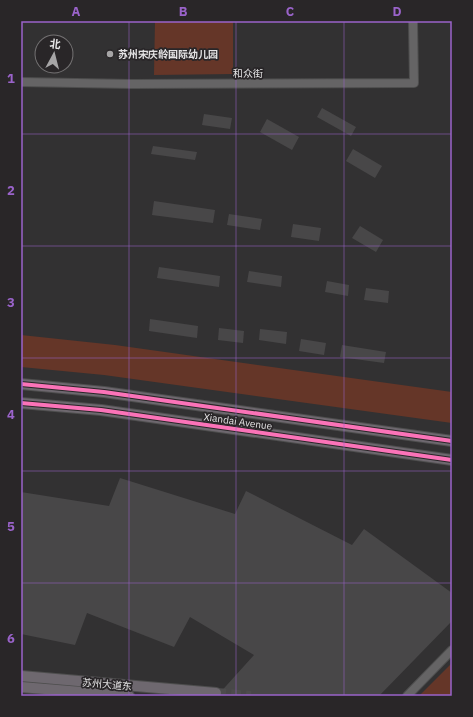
<svg xmlns="http://www.w3.org/2000/svg" width="473" height="717" font-family="'IBM Plex Sans','Noto Sans SC',sans-serif">
<rect width="100%" height="100%" fill="#323132"/>
<g fill="#653628">
<polygon points="155,21 233,21 233,74 154,75"/>
<polygon points="21,335 115,345 452,392 452,423 104,375 21,367"/>
<polygon points="452,663 452,696 419,696"/>
</g>
<g fill="#484748">
<polygon points="322,108 356,127 351,136 317,117"/>
<polygon points="204,114 232,118 230,129 202,125"/>
<polygon points="267,119 299,137 292,150 260,132"/>
<polygon points="153,146 197,152 195,160 151,154"/>
<polygon points="353,149 382,166 375,178 346,161"/>
<polygon points="154,201 215,210 213,223 152,215"/>
<polygon points="229,214 262,219 260,230 227,225"/>
<polygon points="293,224 321,228 319,241 291,237"/>
<polygon points="360,226 383,240 376,252 352,238"/>
<polygon points="159,267 220,276 219,287 157,278"/>
<polygon points="249,271 282,276 281,287 247,282"/>
<polygon points="327,281 349,285 348,296 325,292"/>
<polygon points="366,288 389,291 388,303 364,300"/>
<polygon points="150,319 198,326 197,338 149,331"/>
<polygon points="219,328 244,331 243,343 218,340"/>
<polygon points="260,329 287,332 286,344 259,340"/>
<polygon points="301,339 326,343 324,355 299,351"/>
<polygon points="342,345 386,352 384,363 340,357"/>
<polygon points="120,478 235,514 246,491 352,545 364,529 452,593 452,621 379,696 217,696 254,655 190,617 174,647 87,613 75,645 21,634 21,492 109,506"/>
</g>
<g fill="none" stroke-linecap="round" stroke-linejoin="round">
<polyline stroke="#4d4c4d" stroke-width="10" stroke-dasharray="10 5" stroke-linecap="butt" points="216,693 251,696"/>
<defs>
<g id="minor">
<polyline points="21,82 131,84 414,83 413,21"/>
<polyline points="407,696 452,650"/>
</g>
<g id="major">
<polyline points="21,384 104,392 452,441"/>
<polyline points="21,403 101,410 452,460"/>
<polyline points="21,676 216,693"/>
<polyline points="21,687 129,696"/>
</g>
</defs>
<use href="#minor" stroke="#4e4e4e" stroke-width="10"/>
<use href="#major" stroke="#4e4e4e" stroke-width="12"/>
<use href="#minor" stroke="#656465" stroke-width="8"/>
<use href="#major" stroke="#6e686f" stroke-width="10"/>
<defs>
<g id="cycleway">
<polyline points="21,384 104,392 452,441"/>
<polyline points="21,403 101,410 452,460"/>
</g>
</defs>
<use href="#cycleway" stroke="#292628" stroke-width="6"/>
<use href="#cycleway" stroke="#fb73b8" stroke-width="4"/>
</g>
<path fill="none" stroke="#9a63ca" stroke-width="1" stroke-opacity="0.55" d="M129,21V696M236,21V696M344,21V696M21,134H452M21,246H452M21,358H452M21,471H452M21,583H452"/>
<circle fill="#a6a5a6" stroke="#292628" stroke-width="1.5" cx="110" cy="54" r="4"/>
<g text-anchor="middle" stroke-width="3.5" stroke-linejoin="round" paint-order="stroke">
<g font-size="10" font-weight="bold" fill="#e4e3e4" stroke="#292628" text-anchor="start">
<text x="118" y="58">苏州宋庆龄国际幼儿园</text>
</g>
<g font-size="10" fill="#e4e3e4" stroke="#292628">
<text x="248" y="77">和众街</text>
<text transform="translate(238 421) rotate(8)" y="4">Xiandai Avenue</text>
<text transform="translate(107 684) rotate(5)" y="4">苏州大道东</text>
</g>
</g>
<rect width="473" height="717" fill="none" stroke="#292628" stroke-width="44"/>
<g transform="translate(54 54) rotate(7)"><circle r="19" fill="#292628" stroke="#747273"/>
<path d="M0-3L7 15L0 10L-7 15Z" fill="#a6a5a6"/>
<text y="-6" font-size="11" font-weight="bold" text-anchor="middle" fill="#e4e3e4">北</text>
</g>
<rect x="22" y="22" width="429" height="673" fill="none" stroke="#9a63ca" stroke-width="1.5"/>
<g font-size="13" text-anchor="middle" font-weight="bold" fill="#9a63ca">
<text x="76" y="16">A</text>
<text x="183" y="16">B</text>
<text x="290" y="16">C</text>
<text x="397" y="16">D</text>
<text x="11" y="83">1</text>
<text x="11" y="195">2</text>
<text x="11" y="307">3</text>
<text x="11" y="419">4</text>
<text x="11" y="531">5</text>
<text x="11" y="643">6</text>
</g>
</svg>
